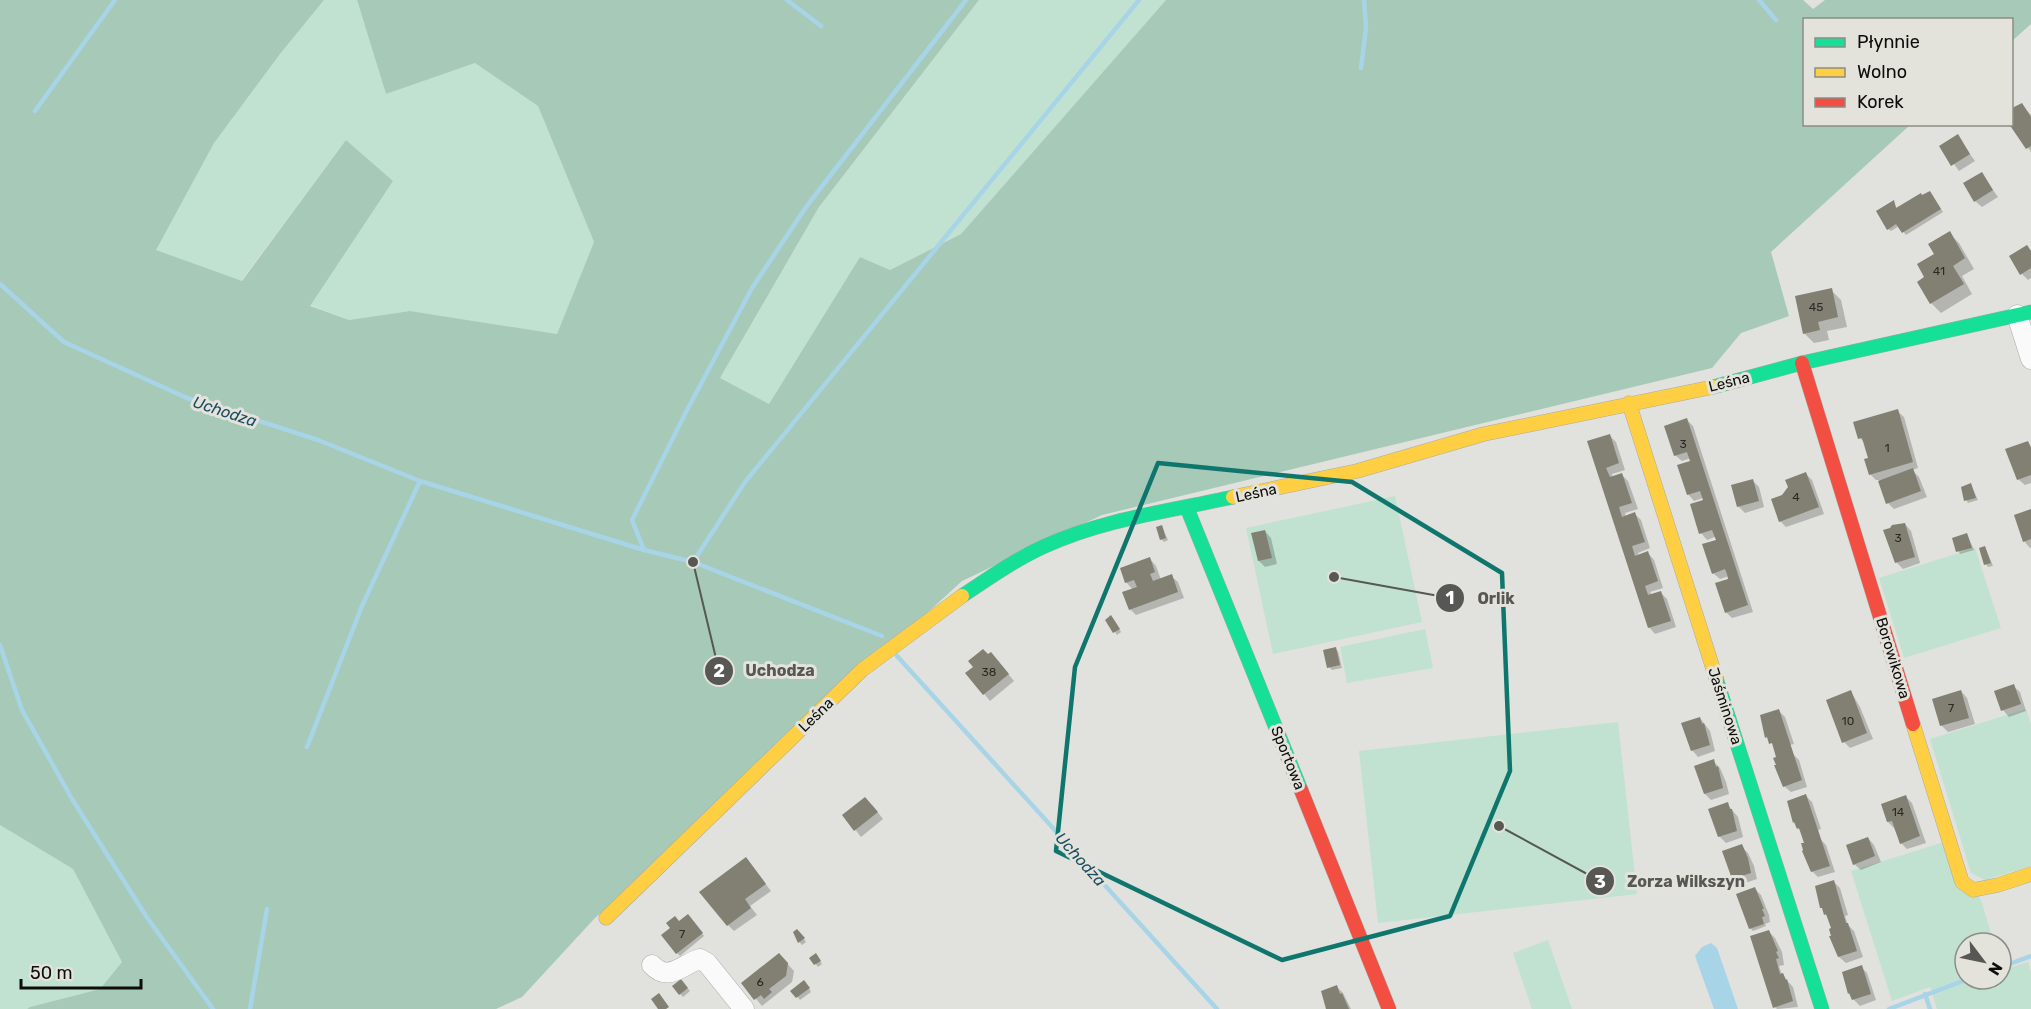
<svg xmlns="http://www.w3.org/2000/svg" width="2031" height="1009" font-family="Rubik,sans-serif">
<rect width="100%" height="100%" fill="#e1e1dd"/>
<g fill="#c1e2d1">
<polygon points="324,0 357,0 386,94 475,63 538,106 594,242 557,334 410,311 349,320 309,305 393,181 346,140 241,281 155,250 213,143 280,54"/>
<polygon points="979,0 1166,0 961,234 890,270 860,257 769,404 720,378 819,207"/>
<polygon points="1395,496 1422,622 1273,654 1246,528"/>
<polygon points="1975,548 2001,628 1904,658 1879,578"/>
<polygon points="1425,629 1433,668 1347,683 1340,647"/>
<polygon points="2026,709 2031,724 2031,866 1985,880 1971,873 1930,739"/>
<polygon points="1618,722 1637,894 1378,923 1359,751"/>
<polygon points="0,825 73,869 122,962 100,989 30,1007 27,1009 0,1009"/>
<polygon points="1944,842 1981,900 1994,943 1965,943 1965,979 2001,979 2001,966 2002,970 2028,962 2031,972 2031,1009 1937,1009 1930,987 1892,1001 1851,871"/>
<polygon points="1548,940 1572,1009 1532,1009 1513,953"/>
</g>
<polygon fill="#a7c9b8" points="0,0 324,0 280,54 214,143 156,250 242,281 346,140 393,181 310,306 349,320 410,311 557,334 594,242 538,106 475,63 386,94 357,0 979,0 819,207 720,378 769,404 860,257 890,270 961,234 1166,0 1803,0 1813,9 1825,0 2031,0 2031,24 2012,41 2012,20 1804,20 1804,124 1910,125 1771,252 1789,316 1741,333 1712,368 1102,515 962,581 594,919 522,997 496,1009 27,1009 30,1007 100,989 122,962 73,869 0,825"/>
<polygon fill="#a8d4e8" points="1711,943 1717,948 1738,1009 1714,1009 1695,956 1702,947"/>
<g fill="#0003">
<polygon points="2022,105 2031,115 2031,152 2012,124 2012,110"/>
<polygon points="1957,136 1975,161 1959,171 1941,146"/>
<polygon points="1981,173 1998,197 1982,207 1975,201"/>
<polygon points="1932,195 1943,212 1906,235 1899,226 1891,231 1888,229 1893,202 1898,210 1923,197"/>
<polygon points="1949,233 1959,243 1974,269 1962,276 1972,294 1941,313 1931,303 1926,278 1936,254"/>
<polygon points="2027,247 2031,251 2031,278 2028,280 2022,274"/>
<polygon points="1831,290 1841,300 1847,327 1827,331 1829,340 1814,343 1804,333"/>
<polygon points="1897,411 1904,417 1918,468 1912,470 1919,477 1927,497 1894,509 1888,503 1879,480 1876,480 1870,474 1870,459 1866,444 1860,438"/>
<polygon points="1687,420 1693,426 1753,612 1732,618 1726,612 1729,576 1720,579 1713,573 1717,541 1715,537 1707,540 1701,533 1703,498 1694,501 1688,494 1691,458 1682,461 1675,455"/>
<polygon points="1609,435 1616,442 1625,470 1612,474 1613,478 1622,475 1628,481 1638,509 1625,513 1626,517 1635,514 1641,520 1650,548 1638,553 1639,556 1648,553 1654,560 1663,588 1650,592 1652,595 1661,593 1667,599 1676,627 1655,634 1649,627 1589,442"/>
<polygon points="2028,443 2031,446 2031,483 2025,485 2018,479"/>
<polygon points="1806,474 1812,480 1824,514 1786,527 1780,521 1783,497"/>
<polygon points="1752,480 1759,487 1764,507 1745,513 1738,506"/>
<polygon points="1971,485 1978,500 1968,503 1963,494"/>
<polygon points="2031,511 2031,547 2030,548 2024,541"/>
<polygon points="1905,524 1911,531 1920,563 1903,569 1897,563 1894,556"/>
<polygon points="1162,527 1168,540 1164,542 1161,539"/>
<polygon points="1265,531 1271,538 1277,564 1265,567 1259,561"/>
<polygon points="1967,534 1974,550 1960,554 1953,539"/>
<polygon points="1985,547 1993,566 1988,567 1986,564"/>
<polygon points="1150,559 1156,566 1161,580 1171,576 1178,582 1184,598 1136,615 1130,609 1133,590 1126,582"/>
<polygon points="1107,620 1114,620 1121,632 1117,635"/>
<polygon points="1335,649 1338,651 1342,668 1332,670 1329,667"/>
<polygon points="989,656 997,660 1014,681 990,701 967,673"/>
<polygon points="2013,686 2020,692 2026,711 2009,717 2003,710"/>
<polygon points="1961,691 1967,698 1975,724 1948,732 1942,726 1934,700"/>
<polygon points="1851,692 1860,707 1873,739 1850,748 1844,742"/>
<polygon points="1779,711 1785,717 1794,744 1790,745 1793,754 1799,760 1807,787 1791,792 1784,786 1775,747 1767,737"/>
<polygon points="1700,718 1710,731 1715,751 1698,757 1692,750"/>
<polygon points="1713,761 1720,768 1726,782 1729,794 1711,800 1705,794"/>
<polygon points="1806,796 1812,802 1821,829 1818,830 1821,840 1826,845 1835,872 1818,877 1812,871 1806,843 1802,833 1798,828"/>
<polygon points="1906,797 1912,803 1926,843 1907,849 1901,843 1894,828 1888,822"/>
<polygon points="1727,804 1738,817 1743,837 1726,843 1719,836"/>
<polygon points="872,805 883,819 861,837 844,815"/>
<polygon points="1868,838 1874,845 1881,862 1861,870 1854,864"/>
<polygon points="1741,846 1748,853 1754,866 1757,879 1739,885 1733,878"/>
<polygon points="752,866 771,891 750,906 757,915 734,931 728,925"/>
<polygon points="1833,881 1840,888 1848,915 1845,916 1848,925 1854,931 1863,957 1846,963 1839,957 1834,929 1829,918 1825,914"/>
<polygon points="1755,889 1761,895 1769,915 1770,922 1765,924 1766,926 1753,931 1750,928"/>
<polygon points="691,918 704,936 680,956 677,953 679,923"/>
<polygon points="1769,932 1775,938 1782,952 1784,965 1779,966 1782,975 1793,987 1798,1007 1777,1009 1775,1007"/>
<polygon points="800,933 806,942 802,945 796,938"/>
<polygon points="811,958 818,958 822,964 818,967"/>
<polygon points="785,961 794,971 792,982 762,1006 743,983"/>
<polygon points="1861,967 1867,973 1876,1000 1860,1006 1853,999"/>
<polygon points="681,981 690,991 683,997 674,987"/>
<polygon points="807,985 811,992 800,1000 793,991"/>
<polygon points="1336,986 1343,993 1351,1009 1329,1009"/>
</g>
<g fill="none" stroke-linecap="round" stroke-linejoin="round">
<g stroke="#a8d4e8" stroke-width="4.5">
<polyline points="787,0 821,26"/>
<polyline points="1759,0 1776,20"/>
<polyline points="1361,68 1366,28 1364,0"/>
<polyline points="35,111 115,0"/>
<polyline points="0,284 64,342 187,398 318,440 420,481 644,550 693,562 882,636"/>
<polyline points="644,550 632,520 686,412 752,288 806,207 966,0"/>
<polyline points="693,562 745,482 1139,0"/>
<polyline points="0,645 22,710 72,799 146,916 213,1009"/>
<polyline points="897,656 1217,1009"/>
<polyline points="307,747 362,606 420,481"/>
<polyline points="2001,967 2031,956"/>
<polyline points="1925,994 1930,1009"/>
<polyline points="250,1009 267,909"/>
<polyline points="1889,1009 1968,979"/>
</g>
</g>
<g fill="#828072">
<polygon points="2022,103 2031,117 2031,146 2026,149 2009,124 2012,124 2012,108"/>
<polygon points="1958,134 1970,154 1951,166 1939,146"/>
<polygon points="1982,172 1993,190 1974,202 1963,183"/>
<polygon points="1930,191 1941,209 1902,233 1896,224 1887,230 1876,211 1894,200 1896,208 1921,193 1922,195"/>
<polygon points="1950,231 1965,258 1953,266 1964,284 1930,304 1917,282 1924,277 1917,264 1934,254 1928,244"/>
<polygon points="2027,245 2031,251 2031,268 2020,275 2009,256"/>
<polygon points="1832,288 1838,317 1818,322 1820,330 1803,334 1795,296"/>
<polygon points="1898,409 1913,462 1869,475 1864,459 1868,458 1862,438 1858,439 1853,422"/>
<polygon points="1687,418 1748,605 1725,613 1715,583 1728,579 1727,574 1725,569 1712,574 1702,544 1716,540 1712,530 1699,534 1690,504 1703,500 1700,491 1687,495 1677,465 1690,461 1687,452 1674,456 1664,426"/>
<polygon points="1610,434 1619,463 1606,468 1610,477 1622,473 1632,503 1619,507 1622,517 1635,512 1645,542 1632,546 1635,556 1648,551 1658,581 1645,586 1648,595 1661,591 1671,621 1648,628 1587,441"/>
<polygon points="2028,441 2031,448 2031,475 2017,480 2005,449"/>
<polygon points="1913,468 1921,491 1886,504 1878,481"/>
<polygon points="1806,472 1819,507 1779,522 1771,499 1782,495 1788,487 1785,480"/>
<polygon points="1753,479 1759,501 1737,507 1731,485"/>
<polygon points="1971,483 1976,498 1964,501 1961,487"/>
<polygon points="2031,509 2031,539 2023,542 2014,515"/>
<polygon points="1905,523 1915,557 1895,563 1883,530 1890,528 1892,525"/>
<polygon points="1162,525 1166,538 1160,540 1156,527"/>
<polygon points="1265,530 1272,558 1258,561 1251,533"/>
<polygon points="1967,533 1972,548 1956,552 1952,538"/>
<polygon points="1985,546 1991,563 1984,565 1979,548"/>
<polygon points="1150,557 1155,572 1150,574 1153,581 1172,574 1178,592 1129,610 1122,592 1137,587 1134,580 1125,583 1120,568"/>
<polygon points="1111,615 1120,629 1113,633 1105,620"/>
<polygon points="1336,647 1340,665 1327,668 1323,650"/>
<polygon points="983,649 988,654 991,652 1009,674 983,695 965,673 973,667 968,661"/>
<polygon points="2014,684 2021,704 2001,711 1994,691"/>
<polygon points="1851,690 1867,733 1842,743 1826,700"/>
<polygon points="1961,690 1969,718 1940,726 1932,699"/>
<polygon points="1779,709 1802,780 1783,787 1774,765 1776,765 1773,758 1776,757 1772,743 1769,744 1767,737 1765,738 1760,715"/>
<polygon points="1700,717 1702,724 1704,723 1710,745 1691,751 1681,723"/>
<polygon points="1714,759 1716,767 1718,766 1723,788 1704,794 1694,766"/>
<polygon points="1806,794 1830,866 1811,872 1802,851 1803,850 1801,843 1804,843 1799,828 1797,829 1794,822 1793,823 1787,801"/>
<polygon points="1906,795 1920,836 1900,844 1892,821 1887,822 1881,804"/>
<polygon points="865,797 878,812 854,831 842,815"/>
<polygon points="1728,802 1730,809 1732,809 1737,831 1718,837 1708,809"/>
<polygon points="1868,837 1875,856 1853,865 1846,845"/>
<polygon points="1742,844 1748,858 1751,873 1732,879 1722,851"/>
<polygon points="746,857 766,884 745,899 751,908 727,926 699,892"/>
<polygon points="1834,880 1846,923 1848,923 1857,951 1838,957 1829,936 1831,936 1829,929 1831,928 1826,914 1824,915 1822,908 1820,908 1815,886"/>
<polygon points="1755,887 1764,909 1762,909 1765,916 1762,917 1764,924 1749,929 1736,894"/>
<polygon points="688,914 703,933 676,954 661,935 670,928 666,923 675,916 679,921"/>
<polygon points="797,929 805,938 798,943 793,932"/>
<polygon points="1769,930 1778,951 1776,952 1779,958 1776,959 1780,974 1783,973 1786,980 1787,979 1793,1001 1773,1008 1750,936"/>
<polygon points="779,953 788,963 786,976 769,989 772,992 764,999 761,995 754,1000 741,983"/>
<polygon points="816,953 821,961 814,965 809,958"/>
<polygon points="1862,965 1871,994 1852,1000 1849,993 1848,994 1842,972"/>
<polygon points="681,979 688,988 679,995 672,986"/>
<polygon points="804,980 810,988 796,998 790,991"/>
<polygon points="1337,985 1340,994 1342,993 1349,1009 1326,1009 1321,991"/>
<polygon points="659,993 669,1007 666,1009 658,1009 651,999"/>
</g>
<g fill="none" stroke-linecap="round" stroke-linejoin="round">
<defs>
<g id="street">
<polyline points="2017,315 2031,359"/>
<path d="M652,965C669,983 682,964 700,959L707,963L744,1009"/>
</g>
<g id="fast">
<polyline points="1713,387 1802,363 2031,312"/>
<polyline points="1187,508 1301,790"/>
<path d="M962,596C989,578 1016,559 1045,546C1104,519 1170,511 1233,497"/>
<polyline points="1716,678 1822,1009"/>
</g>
<g id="slow">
<polyline points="1629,403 1716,678"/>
<polyline points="1233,497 1357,471 1484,434 1713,387"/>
<polyline points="1913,724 1962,882 1973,890 1998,885 2031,874"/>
<polyline points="606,918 862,670 962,596"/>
</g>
<g id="jam">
<polyline points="1802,363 1913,724"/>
<polyline points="1301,790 1389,1009"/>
</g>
</defs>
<use href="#street" stroke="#ababa8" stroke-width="21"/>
<use href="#fast" stroke="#ababa8" stroke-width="15"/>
<use href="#slow" stroke="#ababa8" stroke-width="15"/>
<use href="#jam" stroke="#ababa8" stroke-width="15"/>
<use href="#street" stroke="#fafafa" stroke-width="20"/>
<use href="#fast" stroke="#16e098" stroke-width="14"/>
<use href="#slow" stroke="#ffcf43" stroke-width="14"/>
<use href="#jam" stroke="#f24e42" stroke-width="14"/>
</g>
<path fill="none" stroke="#0f766e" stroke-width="4.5" stroke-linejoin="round" d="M1158,463L1352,482L1502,573L1510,771L1450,916L1282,960L1056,851L1075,667Z"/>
<g text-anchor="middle" stroke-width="6" stroke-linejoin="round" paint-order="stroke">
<g font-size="12" fill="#2a2a25">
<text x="1939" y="275">41</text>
<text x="1816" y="311">45</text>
<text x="1683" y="448">3</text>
<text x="1887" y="452">1</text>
<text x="1796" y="501">4</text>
<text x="1898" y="542">3</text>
<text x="989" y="676">38</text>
<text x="1951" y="712">7</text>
<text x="1848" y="725">10</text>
<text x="1898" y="816">14</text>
<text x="682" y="938">7</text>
<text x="760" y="986">6</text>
</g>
<g font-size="15" fill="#0d0d0b" stroke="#e3e2db">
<text transform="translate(1729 382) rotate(-14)" y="5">Leśna</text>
<text transform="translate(1256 493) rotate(-12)" y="5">Leśna</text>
<text transform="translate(1893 658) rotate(73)" y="5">Borowikowa</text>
<text transform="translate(1725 706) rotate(72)" y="5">Jaśminowa</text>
<text transform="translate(816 715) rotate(-44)" y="5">Leśna</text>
<text transform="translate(1288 758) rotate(68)" y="5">Sportowa</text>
</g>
<g font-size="16" font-style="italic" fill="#1a4e63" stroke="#e3e2db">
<text transform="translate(225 411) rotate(18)" y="6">Uchodza</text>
<text transform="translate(1081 859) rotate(48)" y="6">Uchodza</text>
</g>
</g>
<path fill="none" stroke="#575754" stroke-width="2" d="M1334 577L1450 598M693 562L719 671M1499 826L1600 881"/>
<g fill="#575754" stroke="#e3e2db" stroke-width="2">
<circle cx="1334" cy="577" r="6"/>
<circle cx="693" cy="562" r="6"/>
<circle cx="1499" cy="826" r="6"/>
<circle cx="1450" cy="598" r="15"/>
<circle cx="719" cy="671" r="15"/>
<circle cx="1600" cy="881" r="15"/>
</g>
<g font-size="18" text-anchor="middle" font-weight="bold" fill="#fff">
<text x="1450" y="604">1</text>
<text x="719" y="677">2</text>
<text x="1600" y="888">3</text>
</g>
<g font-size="16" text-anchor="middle" font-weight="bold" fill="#575754" stroke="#e3e2db" stroke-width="6" stroke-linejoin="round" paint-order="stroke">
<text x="1496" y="604">Orlik</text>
<text x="780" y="676">Uchodza</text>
<text x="1686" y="887">Zorza Wilkszyn</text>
</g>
<rect x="1803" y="18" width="210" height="108" fill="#e3e2db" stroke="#8d8d88" stroke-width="1.5"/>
<rect x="1815" y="38" width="30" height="9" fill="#16e098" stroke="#8d8d88" stroke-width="1.5"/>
<text x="1857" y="48" font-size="18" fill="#0d0d0b">Płynnie</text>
<rect x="1815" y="68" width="30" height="9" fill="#ffcf43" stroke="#8d8d88" stroke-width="1.5"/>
<text x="1857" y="78" font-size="18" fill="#0d0d0b">Wolno</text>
<rect x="1815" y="98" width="30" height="9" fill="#f24e42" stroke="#8d8d88" stroke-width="1.5"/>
<text x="1857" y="108" font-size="18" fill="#0d0d0b">Korek</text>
<g transform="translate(1983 961) rotate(122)"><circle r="28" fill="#e3e2db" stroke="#8d8d88" stroke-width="1.5"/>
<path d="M0-4.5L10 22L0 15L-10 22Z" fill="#575754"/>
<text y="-9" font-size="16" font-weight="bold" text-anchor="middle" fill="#0d0d0b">N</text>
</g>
<path d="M21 979v9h120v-9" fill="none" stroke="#0d0d0b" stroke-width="3"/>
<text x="30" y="979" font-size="18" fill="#0d0d0b" stroke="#e3e2db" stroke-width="4.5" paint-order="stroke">50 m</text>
</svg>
